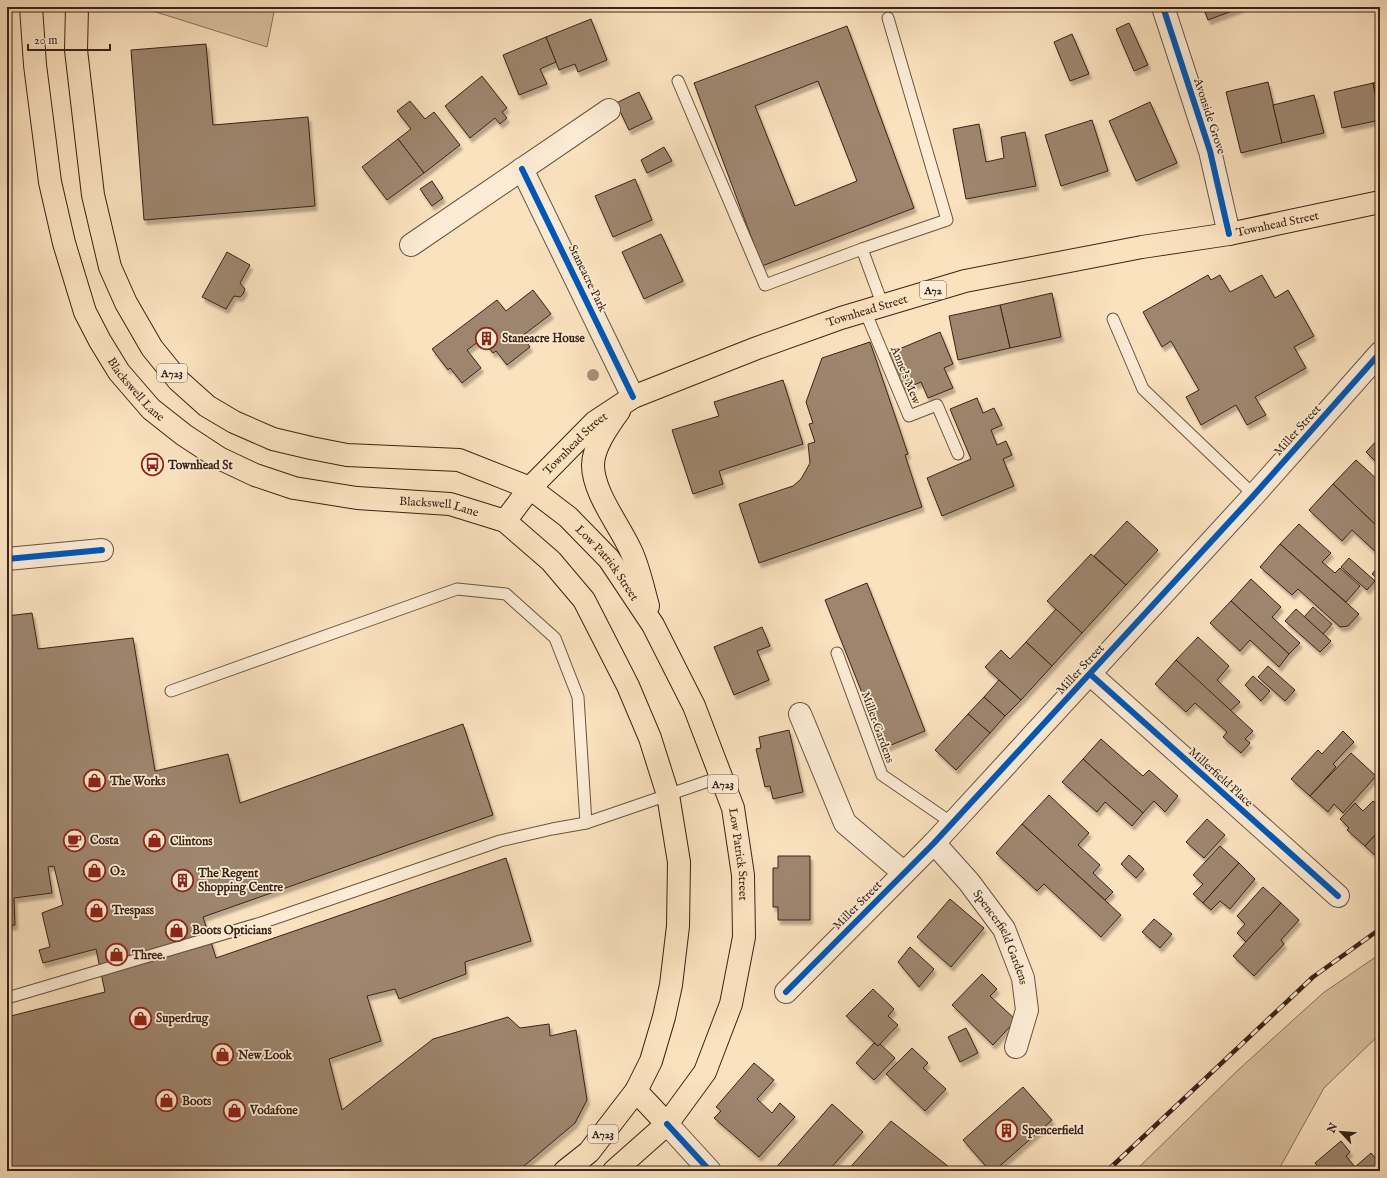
<svg xmlns="http://www.w3.org/2000/svg" width="1387" height="1178" font-family="'IM FELL English',serif">
<defs>
<filter id="shadow"><feDropShadow dx="2.5" dy="4.5" stdDeviation="1" flood-color="#0004"/></filter>
</defs>
<rect width="100%" height="100%" fill="#fbe2bf"/>
<filter id="stains"><feTurbulence type="fractalNoise" baseFrequency=".005" numOctaves="4"/><feColorMatrix values="0 0 0 0 .2 0 0 0 0 .09 0 0 0 0 .02 0 0 0 .5 -.17"/></filter>
<radialGradient id="worn" r=".72"><stop offset=".6" stop-color="#630" stop-opacity="0"/><stop offset="1" stop-color="#630" stop-opacity=".3"/></radialGradient>
<g fill="#dac2a2" stroke="#8a725c">
<polygon points="140,7 275,7 267,47"/>
<polygon points="1380,954 1380,1034 1324,1088 1278,1171 1135,1171 1237,1071 1323,993"/>
</g>
<g fill="#9e866e" stroke="#3a2317" fill-rule="evenodd" filter="url(#shadow)">
<polygon points="1203,7 1243,7 1208,20"/>
<polygon points="591,19 607,60 578,72 575,64 559,70 546,37"/>
<polygon points="1129,23 1148,65 1134,71 1116,29"/>
<path d="M847,26L914,208L762,266L694,83ZM818,81L857,181L795,206L755,106Z"/>
<polygon points="1072,34 1089,74 1070,81 1054,42"/>
<polygon points="546,37 556,62 540,69 547,84 519,95 503,55"/>
<polygon points="206,44 213,125 308,117 315,206 144,220 131,50"/>
<polygon points="482,76 507,108 502,112 507,118 500,124 495,118 470,138 445,106"/>
<polygon points="1380,81 1380,114 1373,83"/>
<polygon points="1268,82 1282,143 1241,153 1226,92"/>
<polygon points="1373,83 1380,120 1342,128 1334,92"/>
<polygon points="639,92 652,119 629,130 616,103"/>
<polygon points="1314,95 1324,133 1282,143 1273,105"/>
<polygon points="410,101 425,119 434,112 460,145 424,173 398,139 411,129 397,111"/>
<polygon points="1150,102 1177,163 1136,181 1109,121"/>
<polygon points="1092,120 1108,171 1061,186 1045,135"/>
<polygon points="979,124 986,162 1004,158 1001,137 1025,132 1036,186 966,199 953,129"/>
<polygon points="398,139 424,173 387,200 362,167"/>
<polygon points="664,147 672,161 647,173 641,160"/>
<polygon points="635,179 652,220 613,237 595,196"/>
<polygon points="432,181 443,198 432,206 420,189"/>
<polygon points="661,234 683,281 644,299 622,252"/>
<polygon points="227,252 250,265 240,283 245,289 243,294 240,297 234,296 226,309 202,297"/>
<polygon points="1208,275 1211,280 1220,275 1230,292 1262,275 1275,298 1288,290 1314,336 1294,347 1306,368 1255,397 1266,415 1247,425 1236,405 1201,425 1186,397 1199,390 1171,341 1162,347 1143,312"/>
<polygon points="533,290 551,314 522,336 530,347 507,365 496,351 493,353 482,339 467,350 481,368 462,383 450,368 448,370 432,349 497,300 506,311"/>
<polygon points="1052,293 1061,337 1010,348 1000,305"/>
<polygon points="1000,305 1010,348 958,360 949,316"/>
<polygon points="940,332 953,364 944,368 953,388 928,398 921,382 895,393 880,357"/>
<polygon points="870,342 908,454 905,455 922,507 759,563 739,504 793,486 801,479 810,463 808,444 815,442 809,424 813,423 806,402 822,358"/>
<polygon points="783,380 803,444 719,471 723,484 693,494 672,430 719,416 714,402"/>
<polygon points="977,398 983,413 994,408 1002,425 991,430 997,445 1006,441 1012,455 1003,459 1014,486 942,516 927,478 971,459 950,409"/>
<polygon points="1380,437 1380,466 1366,452"/>
<polygon points="1356,460 1380,482 1380,529 1333,484"/>
<polygon points="1333,484 1380,529 1380,552 1378,554 1352,530 1342,541 1309,510"/>
<polygon points="1127,521 1158,550 1126,585 1094,556"/>
<polygon points="1299,524 1331,553 1322,562 1335,573 1340,568 1360,586 1346,602 1280,544"/>
<polygon points="1280,544 1359,614 1348,626 1340,627 1298,589 1292,595 1260,567"/>
<polygon points="1091,554 1126,585 1082,633 1047,601"/>
<polygon points="1349,558 1375,581 1367,590 1341,567"/>
<polygon points="1379,566 1380,567 1380,581 1372,574"/>
<polygon points="1251,579 1281,607 1272,617 1300,643 1289,654 1231,601"/>
<polygon points="867,583 925,731 884,748 825,600"/>
<polygon points="1231,601 1289,654 1279,667 1250,640 1240,651 1210,623"/>
<polygon points="1313,607 1332,624 1323,634 1304,617"/>
<polygon points="1056,609 1082,633 1052,666 1026,642"/>
<polygon points="1296,609 1331,641 1320,652 1285,621"/>
<polygon points="32,613 38,649 133,638 155,771 228,754 240,803 463,724 493,815 203,917 216,958 506,858 531,941 465,962 466,974 399,999 395,989 367,996 381,1041 329,1059 342,1110 433,1039 508,1017 520,1028 549,1024 550,1036 576,1030 587,1100 575,1123 518,1171 7,1171 7,1017 105,992 96,949 43,963 39,950 50,947 42,913 63,905 54,866 48,867 52,893 14,898 15,925 7,926 7,616"/>
<polygon points="762,627 770,646 757,651 769,680 734,695 714,647"/>
<polygon points="1198,637 1229,666 1217,680 1240,702 1230,711 1176,660"/>
<polygon points="1026,642 1052,666 1021,700 985,667 1001,650 1010,659"/>
<polygon points="1176,660 1253,731 1245,739 1250,743 1241,753 1223,737 1227,732 1195,703 1186,712 1155,684"/>
<polygon points="1268,666 1295,690 1285,701 1258,677"/>
<polygon points="1253,676 1270,691 1261,701 1245,685"/>
<polygon points="999,680 1021,700 1005,716 984,697"/>
<polygon points="984,697 1005,716 990,733 968,714"/>
<polygon points="968,714 990,733 956,770 935,750"/>
<polygon points="789,730 803,792 773,799 770,786 765,787 756,749 761,748 759,737"/>
<polygon points="1343,731 1354,742 1333,764 1336,767 1310,796 1291,779 1318,750 1322,754"/>
<polygon points="1101,739 1143,776 1149,770 1178,796 1165,812 1154,801 1143,813 1083,759"/>
<polygon points="1351,753 1376,776 1343,813 1334,804 1328,812 1310,796"/>
<polygon points="1083,759 1143,813 1132,826 1105,802 1097,812 1062,782"/>
<polygon points="1049,795 1089,833 1078,845 1100,865 1093,873 1113,892 1105,900 1022,824"/>
<polygon points="1373,801 1378,805 1380,803 1380,830 1365,846 1347,830 1349,828 1340,819 1355,803 1363,811"/>
<polygon points="1207,819 1225,835 1204,858 1186,842"/>
<polygon points="1022,824 1121,915 1101,937 1044,884 1037,891 996,853"/>
<polygon points="1380,830 1380,860 1365,846"/>
<polygon points="1220,846 1239,863 1203,903 1193,894 1203,884 1193,875"/>
<polygon points="1129,855 1144,869 1136,878 1121,864"/>
<polygon points="778,856 810,856 810,920 778,920 778,907 773,907 773,868 778,868"/>
<polygon points="1239,863 1255,879 1230,909 1220,901 1211,910 1203,903"/>
<polygon points="1263,887 1281,903 1246,942 1237,933 1245,924 1237,916"/>
<polygon points="950,899 984,928 951,967 917,937"/>
<polygon points="1281,903 1299,920 1281,940 1284,944 1254,976 1233,956"/>
<polygon points="1154,919 1172,934 1160,948 1142,932"/>
<polygon points="910,947 934,969 919,987 898,962"/>
<polygon points="982,974 997,989 990,996 1016,1020 993,1045 952,1005"/>
<polygon points="873,989 894,1009 888,1016 898,1025 878,1046 846,1016"/>
<polygon points="966,1028 978,1053 960,1062 948,1037"/>
<polygon points="874,1043 878,1046 880,1044 895,1058 874,1080 856,1063"/>
<polygon points="912,1048 928,1063 923,1068 946,1089 925,1111 886,1074"/>
<polygon points="754,1063 774,1080 757,1099 772,1113 780,1103 795,1117 759,1157 714,1118 721,1111 716,1107"/>
<polygon points="1023,1087 1052,1120 994,1171 990,1171 963,1140"/>
<polygon points="832,1104 863,1132 828,1171 773,1171"/>
<polygon points="891,1121 954,1171 847,1171"/>
<polygon points="1341,1141 1350,1152 1346,1156 1355,1167 1371,1153 1380,1164 1380,1167 1376,1171 1313,1171 1318,1167 1315,1163"/>
</g>
<g fill="none" stroke-linecap="round" stroke-linejoin="round">
<defs>
<g id="service">
<polyline points="678,81 765,285 862,249 883,306"/>
<polyline points="862,249 947,220 888,18"/>
<polyline points="865,311 909,416 937,405 958,454"/>
<polyline points="1113,319 1143,389 1254,495"/>
<polyline points="837,653 882,775 952,823"/>
<polyline points="171,691 457,589 506,594 555,638 578,697 586,823"/>
<polyline points="7,998 264,922 500,841 552,829 586,823 720,777"/>
</g>
<g id="minor">
<polyline points="1163,7 1210,151 1229,234"/>
<polyline points="522,169 633,397"/>
<polyline points="411,245 609,110"/>
<polyline points="7,559 102,550"/>
<polyline points="1090,674 1338,896"/>
<polyline points="800,714 845,823 904,873"/>
<path id="s1" d="M934,843L969,882L1004,929L1023,978L1027,1010L1016,1047"/>
<polyline points="786,992 934,843 1254,495 1380,353"/>
<polyline points="667,1124 710,1171"/>
</g>
<g id="primary">
<path id="s2" d="M31,7L35,65L50,182L64,243L85,312L100,341L119,372L151,409L184,435L219,458L255,475L294,488L357,498L450,504L505,521L551,561L584,600L628,686L650,738L668,795L679,862L678,926L671,985L664,1017L651,1061L636,1091L589,1152L565,1171"/>
<path id="s3" d="M77,7L76,50L93,195L110,267L126,303L152,348L178,380L207,406L234,422L273,439L311,448L347,455L459,460L530,488L568,517L609,559L653,625L694,706L733,808L743,875L744,937L731,1004L705,1072L667,1124L614,1171"/>
<path d="M619,411C609,425 593,447 593,465C593,493 620,526 631,551C639,568 643,588 648,606"/>
<path id="s4" d="M505,521L530,488L595,422L633,397L757,348L841,318L965,281L1142,247L1229,234L1380,202"/>
<polyline points="636,1091 667,1124"/>
</g>
</defs>
<use href="#service" stroke="#6a5341" stroke-width="13"/>
<use href="#minor" stroke="#6a5341" stroke-width="24"/>
<use href="#primary" stroke="#3a2317" stroke-width="24"/>
<use href="#service" stroke="#fcecd5" stroke-width="11"/>
<use href="#minor" stroke="#fcecd5" stroke-width="22"/>
<use href="#primary" stroke="#fbe2bf" stroke-width="22"/>
<defs>
<polyline id="rail" points="1107,1171 1313,977 1380,929"/>
</defs>
<use href="#rail" stroke="#3a2317" stroke-width="4.5"/>
<use href="#rail" stroke="#fcecd5" stroke-width="3" stroke-dasharray="9" stroke-linecap="butt"/>
<defs>
<g id="cycleway">
<polyline points="1163,7 1210,151 1229,234"/>
<polyline points="522,169 633,397"/>
<polyline points="7,559 102,550"/>
<polyline points="1090,674 1338,896"/>
<polyline points="786,992 934,843 1254,495 1380,353"/>
<polyline points="667,1124 710,1171"/>
</g>
</defs>
<use href="#cycleway" stroke="#fcecd5" stroke-width="8"/>
<use href="#cycleway" stroke="#0057b8" stroke-width="6"/>
</g>
<circle fill="#a78f76" cx="593" cy="375" r="6"/>
<defs>
<symbol id="building-ring" viewBox="-11 -11 22 22"><circle r="9.5" fill="#fcecd5" stroke="#8f2418" stroke-width="1.5"/><path d="M-4-6H4V6H1V3H-1V6H-4ZM-2.5-4.3h1.7v1.8h-1.7ZM.8-4.3h1.7v1.8H.8ZM-2.5-1h1.7V.8h-1.7ZM.8-1h1.7V.8H.8Z" fill="#8f2418"/></symbol>
<symbol id="bus-ring" viewBox="-11 -11 22 22"><circle r="9.5" fill="#fcecd5" stroke="#8f2418" stroke-width="1.5"/><path d="M-5-6H5V4H4V6H2V4H-2V6H-4V4H-5ZM-3.5-4V0h7V-4ZM-3.5 1.2v1.5H-2V1.2ZM2 1.2v1.5H3.5V1.2Z" fill="#8f2418"/></symbol>
<symbol id="shop-ring" viewBox="-11 -11 22 22"><circle r="9.5" fill="#fcecd5" stroke="#8f2418" stroke-width="1.5"/><path d="M-5-2.5h2.3a2.7 3.5 0 0 1 5.4 0H5L5.5 6h-11ZM-1.5-2.5h3a1.5 2.3 0 0 0-3 0Z" fill="#8f2418"/></symbol>
<symbol id="cafe-ring" viewBox="-11 -11 22 22"><circle r="9.5" fill="#fcecd5" stroke="#8f2418" stroke-width="1.5"/><path d="M-5.5-4.5H6V0H3Q3 3.5 0 3.5H-2.5Q-5.5 3.5-5.5 0ZM3-3.2v2h1.7v-2ZM-6 4.5H4V6H-6Z" fill="#8f2418"/></symbol>
</defs>
<g fill-rule="evenodd">
<use href="#building-ring" x="474" y="326" width="25" height="25"/>
<use href="#bus-ring" x="140" y="452" width="25" height="25"/>
<use href="#shop-ring" x="82" y="768" width="25" height="25"/>
<use href="#cafe-ring" x="62" y="828" width="25" height="25"/>
<use href="#shop-ring" x="142" y="828" width="25" height="25"/>
<use href="#shop-ring" x="82" y="858" width="25" height="25"/>
<use href="#building-ring" x="170" y="868" width="25" height="25"/>
<use href="#shop-ring" x="84" y="898" width="25" height="25"/>
<use href="#shop-ring" x="164" y="918" width="25" height="25"/>
<use href="#shop-ring" x="104" y="942" width="25" height="25"/>
<use href="#shop-ring" x="128" y="1006" width="25" height="25"/>
<use href="#shop-ring" x="210" y="1042" width="25" height="25"/>
<use href="#shop-ring" x="154" y="1088" width="25" height="25"/>
<use href="#shop-ring" x="222" y="1098" width="25" height="25"/>
<use href="#building-ring" x="994" y="1118" width="25" height="25"/>
</g>
<g text-anchor="middle" stroke-width="3.5" stroke-linejoin="round" paint-order="stroke">
<g fill="#fcecd5" stroke="#745f50" stroke-width="1">
<rect x="920" y="281" width="26" height="18" rx="3"/>
<rect x="157" y="364" width="30" height="18" rx="3"/>
<rect x="708" y="775" width="30" height="18" rx="3"/>
<rect x="588" y="1125" width="30" height="18" rx="3"/>
</g>
<g font-size="11" font-weight="bold" fill="#3a2317">
<text x="933" y="294">A72</text>
<text x="172" y="377">A723</text>
<text x="723" y="788">A723</text>
<text x="603" y="1138">A723</text>
</g>
<g font-size="12" fill="#3a2317" stroke="#fcecd5">
<text transform="translate(1210 116) rotate(72)" y="4">Avonside Grove</text>
<text dy="4" stroke="none"><textPath href="#s4" startOffset="849">Townhead Street</textPath></text>
<text transform="translate(588 278) rotate(64)" y="4">Staneacre Park</text>
<text dy="4" stroke="none"><textPath href="#s4" startOffset="429">Townhead Street</textPath></text>
<text transform="translate(906 375) rotate(68)" y="4">Anne's Mew</text>
<text dy="4" stroke="none"><textPath href="#s2" startOffset="404">Blackswell Lane</textPath></text>
<text transform="translate(1297 430) rotate(-48)" y="4">Miller Street</text>
<text dy="4" stroke="none"><textPath href="#s4" startOffset="105">Townhead Street</textPath></text>
<text dy="4" stroke="none"><textPath href="#s2" startOffset="740">Blackswell Lane</textPath></text>
<text dy="4" stroke="none"><textPath href="#s3" startOffset="881">Low Patrick Street</textPath></text>
<text transform="translate(1080 669) rotate(-47)" y="4">Miller Street</text>
<text transform="translate(878 727) rotate(70)" y="4">Miller Gardens</text>
<text transform="translate(1221 777) rotate(42)" y="4">Millerfield Place</text>
<text dy="4" stroke="none"><textPath href="#s3" startOffset="1205">Low Patrick Street</textPath></text>
<text transform="translate(857 905) rotate(-45)" y="4">Miller Street</text>
<text dy="4" stroke="none"><textPath href="#s1" startOffset="117">Spencerfield Gardens</textPath></text>
</g>
<g font-size="12" font-weight="bold" fill="#3a2317" stroke="#fcecd5" text-anchor="start">
<text x="502" y="342">Staneacre House</text>
<text x="168" y="469">Townhead St</text>
<text x="110" y="785">The Works</text>
<text x="90" y="844">Costa</text>
<text x="170" y="845">Clintons</text>
<text x="110" y="875">O2</text>
<text x="198" y="877">The Regent<tspan x="198" dy="14">Shopping Centre</tspan></text>
<text x="112" y="914">Trespass</text>
<text x="192" y="934">Boots Opticians</text>
<text x="132" y="959">Three.</text>
<text x="156" y="1022">Superdrug</text>
<text x="238" y="1059">New Look</text>
<text x="182" y="1105">Boots</text>
<text x="250" y="1114">Vodafone</text>
<text x="1022" y="1134">Spencerfield</text>
</g>
</g>
<rect width="1387" height="1178" fill="none" stroke="#fbe2bf" stroke-width="24"/>
<rect x="8" y="8" width="1371" height="1162" fill="none" stroke="#3a2317" stroke-width="2"/>
<rect x="12" y="12" width="1363" height="1154" fill="none" stroke="#3a2317"/>
<g transform="translate(1341 1132) rotate(296)" stroke="#fcecd5" stroke-width="3" paint-order="stroke">
<path d="M0-3L7 15L0 10L-7 15Z" fill="#3a2317"/>
<text y="-6" font-size="11" font-weight="bold" text-anchor="middle" fill="#3a2317">N</text>
</g>
<path d="M28 44v6h82v-6" fill="none" stroke="#3a2317" stroke-width="2"/>
<text x="34" y="44" font-size="12" fill="#3a2317" stroke="#fcecd5" stroke-width="3" paint-order="stroke">20 m</text>
<rect width="100%" height="100%" filter="url(#stains)"/>
<rect width="100%" height="100%" fill="url(#worn)"/>
</svg>
